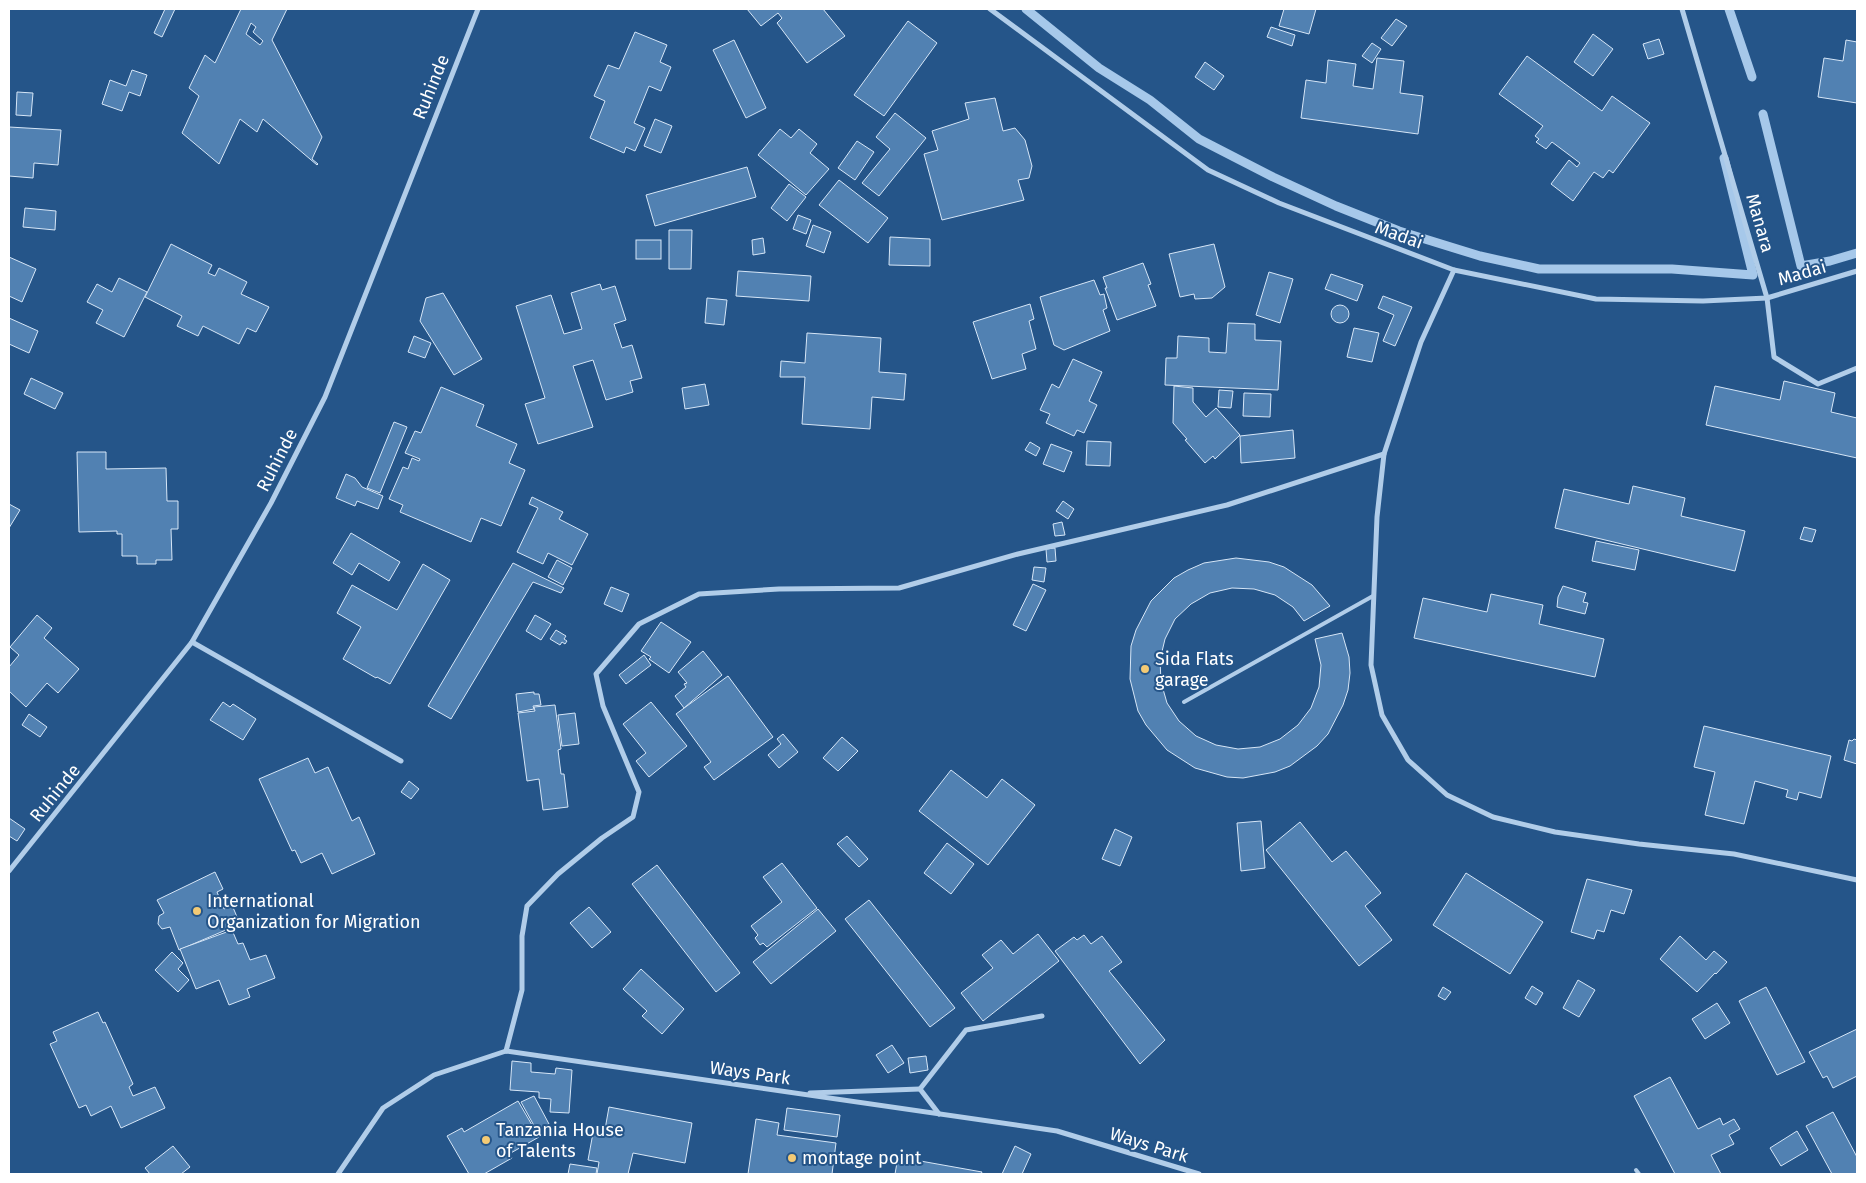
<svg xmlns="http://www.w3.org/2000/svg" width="1866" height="1183" font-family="'Fira Sans',sans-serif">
<rect width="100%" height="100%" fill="#255589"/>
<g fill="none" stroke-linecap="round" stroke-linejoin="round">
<g stroke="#a6c8ea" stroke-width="9">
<polyline points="1026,9 1099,68 1150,100 1199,139 1273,177 1336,206 1399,231 1480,256 1539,269 1672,269 1753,275 1724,158"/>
<polyline points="1729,9 1752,77"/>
<polyline points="1763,114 1801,266 1830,261 1857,253"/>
</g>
</g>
<g fill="#5181b2" stroke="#d6e6f7" fill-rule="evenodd">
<polygon points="165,9 175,9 162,37 154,33"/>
<path d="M241,9H287L272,40L322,137L312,159L318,164L317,165L263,119L257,132L240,119L219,164L182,133L199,96L189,88L205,55L215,63ZM251,23L256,27L253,32L263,41L260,45L246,34Z"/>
<polygon points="747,9 823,9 845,36 807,63 777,23 782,18 778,13 761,26"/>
<polygon points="1284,9 1316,9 1309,34 1279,26"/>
<polygon points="1396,19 1407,26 1392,46 1381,38"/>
<polygon points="908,21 937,43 884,116 854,95"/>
<polygon points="1271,27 1295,35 1292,46 1267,37"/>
<polygon points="635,32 667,45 660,62 671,67 661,91 649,86 634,123 645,128 635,151 626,147 624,153 590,138 605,101 594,96 608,65 619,69"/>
<polygon points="1593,34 1613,49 1593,76 1574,62"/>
<polygon points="1659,39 1664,54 1648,59 1643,44"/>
<polygon points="734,40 766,108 746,118 713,50"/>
<polygon points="1846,40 1857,42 1857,103 1818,97 1824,58 1843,61"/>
<polygon points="1372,43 1381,49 1372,63 1362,56"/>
<polygon points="1527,56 1602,111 1612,96 1650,123 1613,173 1609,170 1603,178 1594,172 1573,201 1551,184 1569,160 1577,167 1580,163 1552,142 1546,149 1536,142 1539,139 1535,136 1543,126 1499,94"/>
<polygon points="1377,58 1404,61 1400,93 1423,96 1418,134 1301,118 1306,80 1326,83 1328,60 1356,64 1353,86 1373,89"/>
<polygon points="1205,62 1224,76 1214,90 1195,77"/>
<polygon points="132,70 147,75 140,96 129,92 122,111 102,104 110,80 126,86"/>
<polygon points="17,92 33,93 31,116 16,115"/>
<polygon points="995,98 1003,131 1015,128 1025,140 1032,166 1029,178 1018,180 1024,200 942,220 924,154 938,150 932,131 969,119 965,103"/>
<polygon points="895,113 926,138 879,196 862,183 890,149 876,137"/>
<polygon points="655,119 672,126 661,153 644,146"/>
<polygon points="9,127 61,130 58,165 34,163 33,178 9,176"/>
<polygon points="780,129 791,138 799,129 817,144 810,153 829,169 806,195 758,155"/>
<polygon points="857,141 874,152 855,180 838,168"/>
<polygon points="747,167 756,197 655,226 646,195"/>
<polygon points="839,180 888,218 868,243 819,205"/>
<polygon points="789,184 806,197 787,221 771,208"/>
<polygon points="25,208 56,211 55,230 23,227"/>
<polygon points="798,215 811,220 806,234 793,229"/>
<polygon points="813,225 831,232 824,253 806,246"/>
<polygon points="669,230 692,230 691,269 669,269"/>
<polygon points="890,237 930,239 930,266 889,265"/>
<polygon points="763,238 765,253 753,255 752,240"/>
<rect x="636" y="240" width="25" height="19"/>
<polygon points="171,244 212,265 208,273 215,276 219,268 247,282 241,294 269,307 256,332 247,328 239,344 203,326 198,336 177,326 182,316 145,297"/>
<polygon points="1214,244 1225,287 1212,298 1195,299 1194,294 1180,297 1169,254"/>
<polygon points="9,257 36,269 22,302 9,296"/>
<polygon points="1143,263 1151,284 1148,285 1156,306 1117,320 1105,288 1107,288 1103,277"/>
<polygon points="738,271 811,276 809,301 736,296"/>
<polygon points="1269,272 1293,279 1280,323 1256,315"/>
<polygon points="1331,274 1363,285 1357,301 1325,289"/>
<polygon points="119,278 147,292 124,337 96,323 103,310 87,302 97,284 112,292"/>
<polygon points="1094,280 1100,295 1104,294 1107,308 1103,310 1110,331 1064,350 1054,345 1040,297"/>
<polygon points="600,284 602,290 615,286 626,320 614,324 622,348 632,345 642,378 630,381 633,392 606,400 593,360 573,366 593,427 538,444 525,404 545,398 516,306 551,295 564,334 582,329 571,293"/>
<polygon points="443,293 482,359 454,375 420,321 426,298"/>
<polygon points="1383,296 1412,307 1395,346 1383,341 1394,315 1378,308"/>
<polygon points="707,298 727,300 724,325 705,323"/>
<polygon points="1030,304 1034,319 1029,321 1036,349 1022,354 1026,369 992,379 973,322"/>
<circle cx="1340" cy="314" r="9"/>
<polygon points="9,318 38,331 29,353 9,344"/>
<polygon points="1228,323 1255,324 1255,340 1281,341 1278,390 1165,385 1166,358 1177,358 1178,336 1209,338 1209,352 1226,353"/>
<polygon points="1354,328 1379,333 1372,362 1347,357"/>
<polygon points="807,333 881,338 879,372 906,374 904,400 872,397 870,429 802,424 805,377 780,377 781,361 805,363"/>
<polygon points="414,336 431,343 425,358 408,352"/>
<polygon points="1073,359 1102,372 1089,401 1097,405 1084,433 1077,430 1074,436 1046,423 1050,414 1040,410 1052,384 1059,388"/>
<polygon points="31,378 63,393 55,409 24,394"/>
<polygon points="1784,381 1835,393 1831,412 1857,418 1857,458 1706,425 1715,386 1780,400"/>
<polygon points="705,384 709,405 685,409 682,388"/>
<polygon points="1174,386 1193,388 1193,402 1206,417 1216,408 1240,435 1215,459 1213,456 1205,463 1185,440 1187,439 1173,423"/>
<polygon points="441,387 484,405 476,426 517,444 509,463 525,470 501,526 481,518 471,542 400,512 403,505 389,499 403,467 408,469 412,458 419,461 420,459 405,453 415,431 421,433"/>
<polygon points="1219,390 1233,391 1231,408 1218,407"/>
<polygon points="1244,393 1271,394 1270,417 1243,416"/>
<polygon points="394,422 407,427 380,493 367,488"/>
<polygon points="1293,430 1295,458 1241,463 1240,436"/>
<polygon points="1087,441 1111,442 1110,466 1086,465"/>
<polygon points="1030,442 1040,448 1036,456 1025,450"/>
<polygon points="1051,444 1072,452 1064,472 1043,464"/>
<polygon points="77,452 106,452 106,469 166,468 167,501 178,501 178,529 171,529 172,560 156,560 156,564 137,564 137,556 122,556 122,534 117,534 117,531 79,532"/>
<polygon points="346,474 355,478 362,487 383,496 378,509 357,501 355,506 336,498"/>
<polygon points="1633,486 1685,498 1681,516 1745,531 1735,571 1555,528 1564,489 1629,504"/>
<polygon points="532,497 563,512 559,519 588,534 572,565 548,553 543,564 517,552 538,508 529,504"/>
<polygon points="1063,501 1074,509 1068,519 1056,511"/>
<polygon points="9,504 20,510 9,528"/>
<polygon points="1062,522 1065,535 1055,536 1053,524"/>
<polygon points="1804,527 1816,530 1812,542 1800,539"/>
<polygon points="351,533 400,562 389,581 359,563 352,575 333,563"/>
<polygon points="1596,541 1639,550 1635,570 1592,561"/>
<polygon points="1055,548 1056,561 1047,562 1046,549"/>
<polygon points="1236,558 1269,562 1284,567 1312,585 1330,606 1304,621 1293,607 1275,595 1254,589 1232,588 1210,593 1191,604 1175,619 1165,639 1160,660 1161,682 1167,703 1179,721 1196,736 1216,745 1238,749 1260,747 1280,739 1298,725 1311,708 1319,687 1321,665 1315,639 1342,633 1349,657 1350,673 1348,690 1343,705 1328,734 1317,746 1290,766 1275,772 1243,778 1227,777 1195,768 1167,750 1146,725 1138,711 1130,679 1131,646 1136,630 1151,601 1174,578 1188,570 1204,563"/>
<polygon points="557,560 572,568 563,585 548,577"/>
<polygon points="513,563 564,588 561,593 533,582 451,719 428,706"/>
<polygon points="423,564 450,580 390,684 377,677 376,678 343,659 361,627 337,613 352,585 397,610"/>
<polygon points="1034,567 1046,568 1044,582 1032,580"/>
<polygon points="1033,584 1046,590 1026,631 1013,625"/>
<polygon points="1563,586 1586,593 1583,602 1588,603 1585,614 1557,607 1558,597"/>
<polygon points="611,587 629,594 622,612 604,604"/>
<polygon points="1491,594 1543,605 1539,624 1604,639 1595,677 1414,638 1423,598 1487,612"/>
<polygon points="37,615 52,628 44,638 79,669 58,693 47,683 26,707 9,691 9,667 19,655 10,647"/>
<polygon points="535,615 551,624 541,640 526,631"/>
<polygon points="661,622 691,642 669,673 649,659 651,657 641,651"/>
<polygon points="556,630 566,636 564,639 567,641 565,644 562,642 560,645 550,639"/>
<polygon points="703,651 722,675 684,708 675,696 686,687 684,684 687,683 678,672"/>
<polygon points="644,655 651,665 626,684 619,675"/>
<polygon points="728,676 773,737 714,780 704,767 711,762 676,714"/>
<polygon points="534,692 534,694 539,694 541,705 533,706 534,709 518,712 516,694"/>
<polygon points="223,702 230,707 233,704 256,719 243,740 210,720"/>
<polygon points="651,702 687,746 649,777 636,761 646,753 623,724"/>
<polygon points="555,705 561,749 558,750 561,774 564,774 568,807 543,810 539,779 527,781 518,713 535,711 534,707"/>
<polygon points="575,713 579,744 562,746 558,715"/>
<polygon points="29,714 47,727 40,737 22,725"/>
<polygon points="1704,726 1831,756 1821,798 1799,792 1797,800 1786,797 1788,790 1755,781 1744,824 1705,815 1715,772 1694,767"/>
<polygon points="783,734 798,752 779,768 768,755 781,744 777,739"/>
<polygon points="842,737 858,751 838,771 823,758"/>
<polygon points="1854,739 1857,740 1857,764 1844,760 1849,740 1852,741"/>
<polygon points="308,758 315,773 328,767 352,821 359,817 375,854 332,874 322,853 301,863 295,850 292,851 259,779"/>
<polygon points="951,770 987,798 1002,779 1035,805 988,865 919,811"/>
<polygon points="409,781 419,789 411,799 401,792"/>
<polygon points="9,818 25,829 17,841 9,836"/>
<polygon points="1261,821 1265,868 1241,871 1237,823"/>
<polygon points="1300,822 1332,862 1346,851 1381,893 1365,906 1392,940 1359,966 1266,850"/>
<polygon points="1115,829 1132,837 1120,866 1102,859"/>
<polygon points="847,836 868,859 859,867 837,844"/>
<polygon points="947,843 974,864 951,894 924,873"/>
<polygon points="782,863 817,908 767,947 763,943 760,945 755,938 758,935 751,926 782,902 763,877"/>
<polygon points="657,865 740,973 716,992 632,884"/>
<polygon points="215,872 223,889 217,892 224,909 232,905 240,924 179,950 170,927 162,929 158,924 159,916 164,913 157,900"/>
<polygon points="1466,873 1543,922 1510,974 1433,925"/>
<polygon points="1587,879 1632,890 1624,914 1611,910 1604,932 1597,930 1594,939 1571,932"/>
<polygon points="869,900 955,1008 930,1027 845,919"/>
<polygon points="589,907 611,932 592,948 570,923"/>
<polygon points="818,909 836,931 771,984 753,962"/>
<polygon points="232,930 238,944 243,943 250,960 266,955 275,978 247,989 250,997 229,1005 219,980 196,989 180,949"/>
<polygon points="1038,934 1059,961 983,1021 961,993 993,968 982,955 1001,940 1013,954"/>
<polygon points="1084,935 1091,944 1102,936 1122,962 1109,971 1165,1040 1140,1064 1055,951 1074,937 1077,940"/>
<polygon points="1680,936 1706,960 1714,951 1727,962 1716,974 1715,973 1697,992 1660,959"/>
<polygon points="172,952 183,963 178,969 189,980 178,992 155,970"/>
<polygon points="641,969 684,1009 662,1034 642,1016 647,1011 623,989"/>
<polygon points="1578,980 1595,990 1579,1017 1563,1008"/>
<polygon points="1532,986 1543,993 1536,1005 1525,998"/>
<polygon points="1443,987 1451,992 1445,1000 1438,996"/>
<polygon points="1766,987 1805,1062 1777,1075 1739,1001"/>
<polygon points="1717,1003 1730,1023 1705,1039 1692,1019"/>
<polygon points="98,1012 103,1023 105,1022 133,1084 129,1087 133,1096 155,1087 165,1108 121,1128 111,1106 91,1116 86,1105 79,1108 50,1044 57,1041 53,1032"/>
<polygon points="1857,1029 1857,1076 1833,1088 1827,1076 1823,1078 1809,1052"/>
<polygon points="892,1045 904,1063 888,1073 876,1055"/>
<polygon points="926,1056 928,1070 910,1073 908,1058"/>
<polygon points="512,1061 531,1063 531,1072 555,1074 556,1068 572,1070 569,1113 550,1112 551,1099 539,1098 539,1092 510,1090"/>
<polygon points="1670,1077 1698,1129 1720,1118 1723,1125 1734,1119 1740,1129 1729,1135 1734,1144 1711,1155 1721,1174 1675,1174 1634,1096"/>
<polygon points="534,1096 549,1124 537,1131 521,1102"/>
<polygon points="518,1101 539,1137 509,1154 512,1158 484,1174 469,1174 447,1136 462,1128 464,1132"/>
<polygon points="609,1107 692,1123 685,1163 633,1153 628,1174 597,1174 599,1162 588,1160 593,1133 604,1135"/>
<polygon points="787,1108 840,1115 837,1137 784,1130"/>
<polygon points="1833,1112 1857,1157 1857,1174 1832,1174 1806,1126"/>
<polygon points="756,1119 779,1123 777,1135 836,1143 832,1174 748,1174"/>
<polygon points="1797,1131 1808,1150 1781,1166 1770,1148"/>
<polygon points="173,1146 190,1167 181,1174 150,1174 145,1168"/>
<polygon points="1015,1146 1031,1154 1022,1174 1002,1174"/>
<polygon points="898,1157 982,1172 981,1174 895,1174"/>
<polygon points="570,1164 597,1168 596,1174 568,1174"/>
</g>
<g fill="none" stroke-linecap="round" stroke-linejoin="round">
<g stroke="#b1cde9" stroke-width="4">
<polyline points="1184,702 1373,596"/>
<polyline points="1636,1170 1639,1174"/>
</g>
<g stroke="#b1cde9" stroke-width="5">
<polyline points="990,9 1208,170 1279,203 1454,270 1596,299 1703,301 1767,298 1857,271"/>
<polyline points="1682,9 1767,298 1774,357 1818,384 1857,368"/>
<polyline points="1454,270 1421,342 1384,454 1377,517 1371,665 1382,715 1408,760 1447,795 1493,817 1555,832 1639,844 1734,854 1857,880"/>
<polyline points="192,642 401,761"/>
<polyline points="9,871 192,642 271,503 325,397 478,9"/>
<polyline points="506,1051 522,990 522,936 527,906 558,874 602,838 633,817 639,792 603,706 596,674 639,624 699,594 779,589 899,588 1018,554 1227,505 1384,454"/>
<polyline points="810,1093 920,1089"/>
<polyline points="939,1114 920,1089 966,1030 1042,1016"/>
<polyline points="338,1174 383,1108 434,1075 506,1051 1057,1131 1199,1174"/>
</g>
</g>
<g fill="#f3ca75" stroke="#255589" stroke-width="2">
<circle cx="1145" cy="669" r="5"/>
<circle cx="197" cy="911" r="5"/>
<circle cx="486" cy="1140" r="5"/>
<circle cx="792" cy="1158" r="5"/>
</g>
<g text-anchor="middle" stroke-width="4" stroke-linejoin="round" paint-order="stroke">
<g font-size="18" fill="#fff" stroke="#255589">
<text transform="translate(431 87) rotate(-68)" y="6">Ruhinde</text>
<text transform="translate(1760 223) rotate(74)" y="6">Manara</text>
<text transform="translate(1399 235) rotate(20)" y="6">Madai</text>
<text transform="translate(1802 273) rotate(-16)" y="6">Madai</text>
<text transform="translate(277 460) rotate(-63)" y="6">Ruhinde</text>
<text transform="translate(55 793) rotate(-51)" y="6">Ruhinde</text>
<text transform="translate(750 1073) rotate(8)" y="6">Ways Park</text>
<text transform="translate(1149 1145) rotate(17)" y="6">Ways Park</text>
</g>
<g font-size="18" fill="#fff" stroke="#255589" text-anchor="start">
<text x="1155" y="665">Sida Flats<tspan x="1155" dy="21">garage</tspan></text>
<text x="207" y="907">International<tspan x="207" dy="21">Organization for Migration</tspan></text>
<text x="496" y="1136">Tanzania House<tspan x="496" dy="21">of Talents</tspan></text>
<text x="802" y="1164">montage point</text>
</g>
</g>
<rect width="1866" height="1183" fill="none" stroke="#ffffff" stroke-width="20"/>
</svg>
